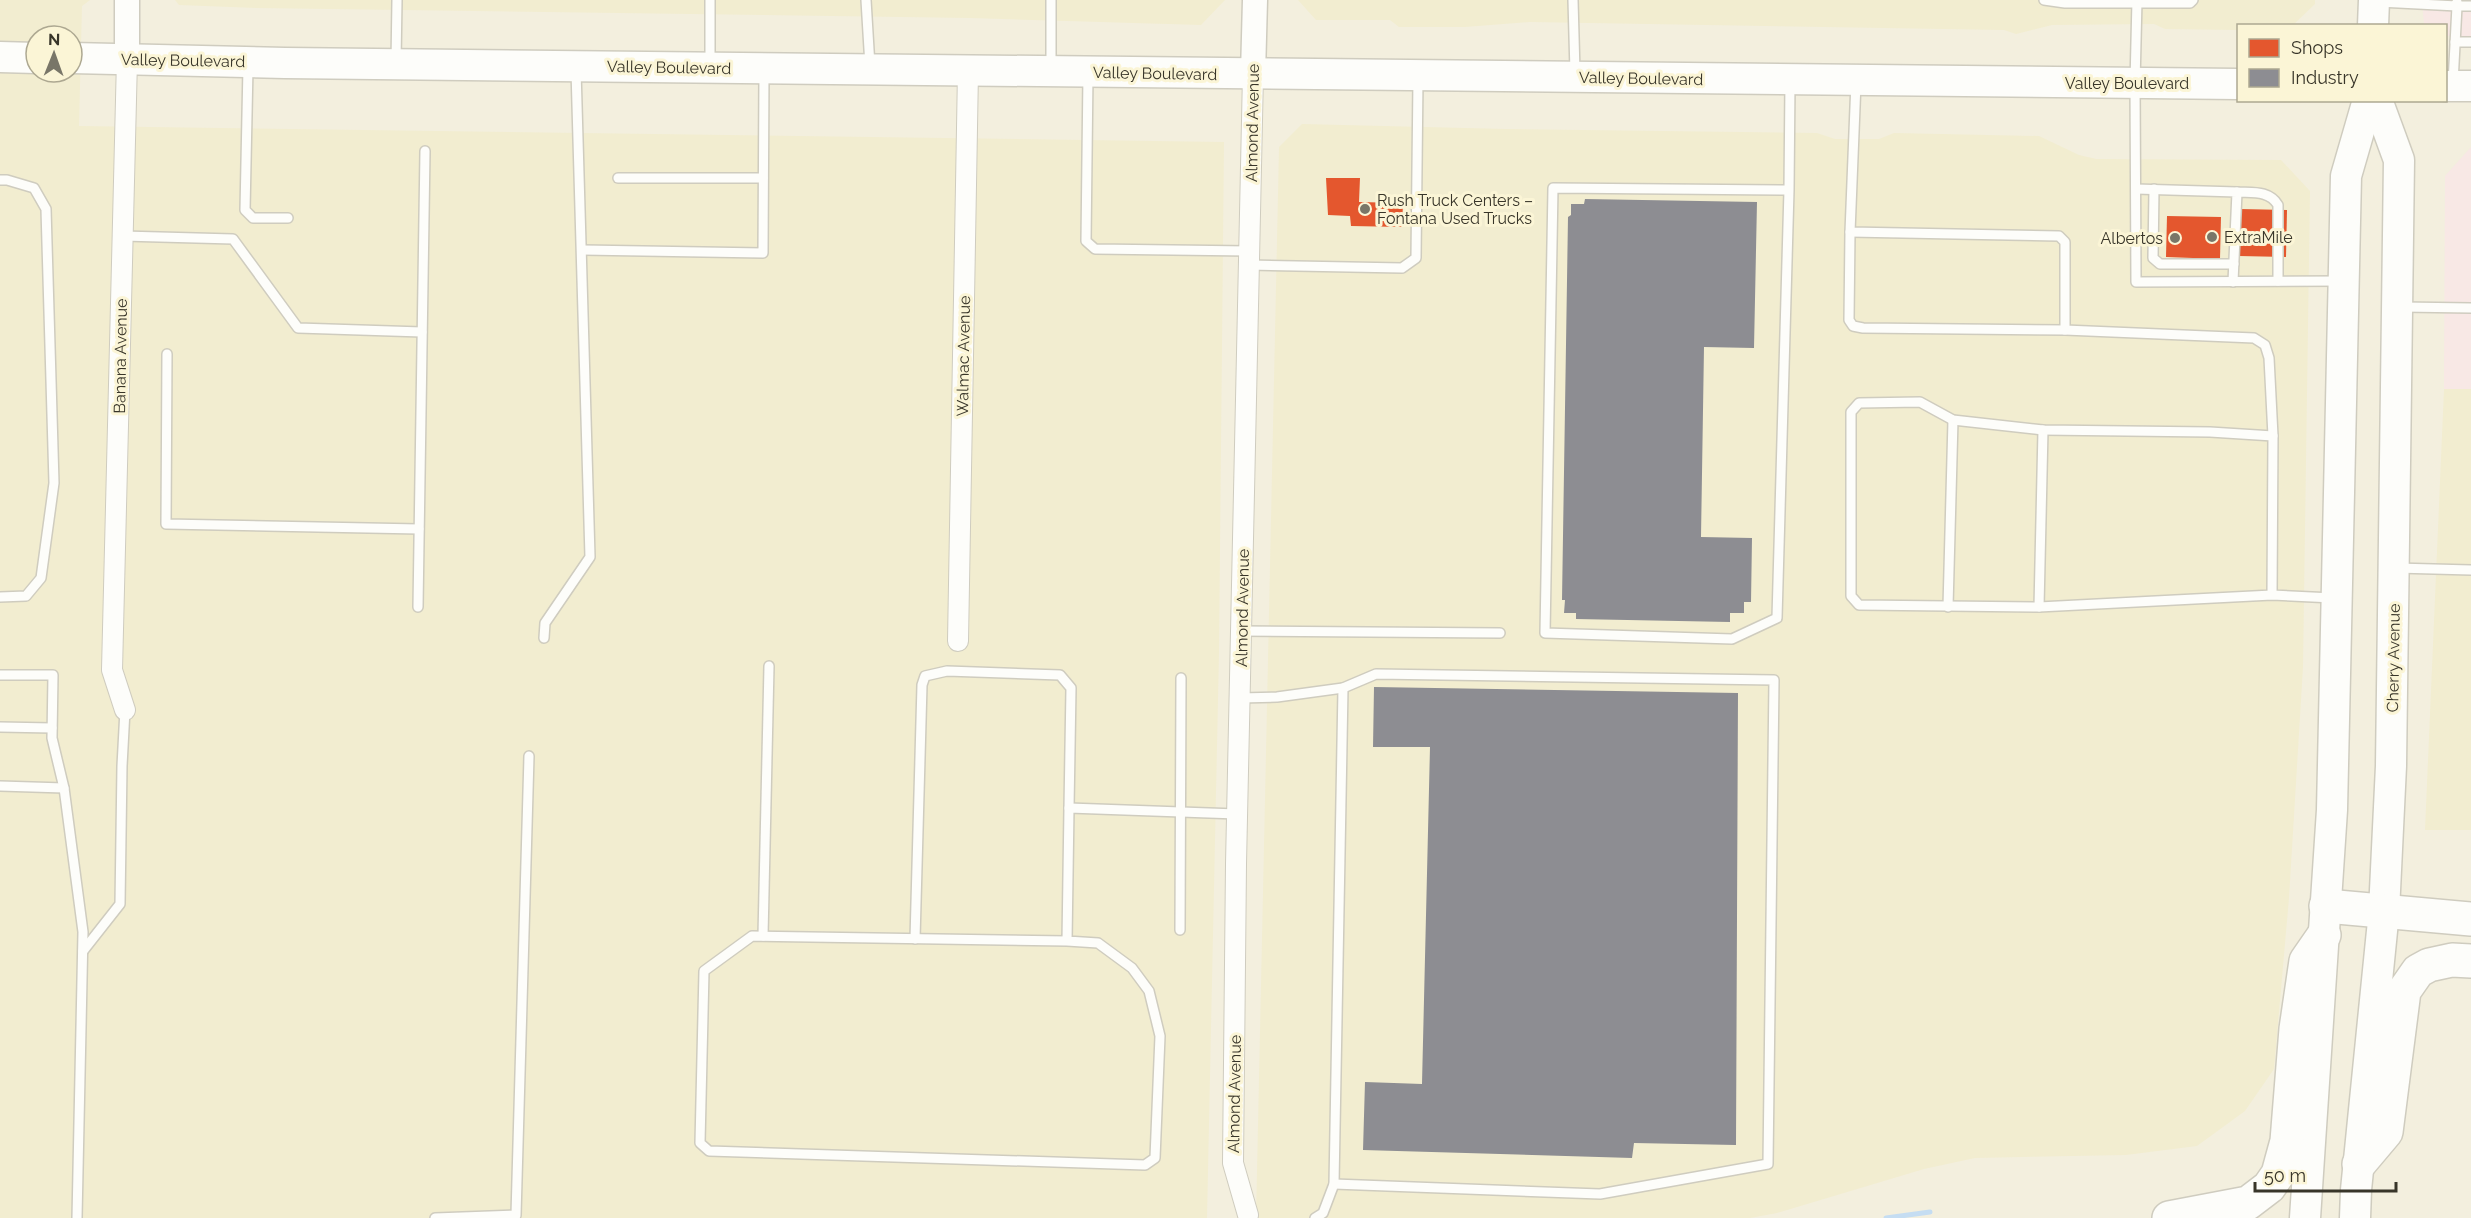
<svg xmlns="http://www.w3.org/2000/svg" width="2471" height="1218" font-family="Raleway,sans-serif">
<rect width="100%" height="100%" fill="#f3efde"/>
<g fill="#f8e8e5">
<polygon points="2422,0 2471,0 2471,36 2446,36 2446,26 2424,25"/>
<polygon points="2471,147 2471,389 2444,389 2445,176"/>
</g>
<g fill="#f2edd0" fill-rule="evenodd">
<path d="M0,0H90L82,6L79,126L1224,142L1219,652L1207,1218H0ZM36,36H72V72H36Z"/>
<polygon points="175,0 1225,0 1201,25 970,18 256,8 179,5"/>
<polygon points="1298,0 2315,0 2315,4 2293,25 2238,26 2238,30 2165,29 2154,24 2052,25 2016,34 2004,30 1530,22 1465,27 1399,27 1390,20 1316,20"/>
<polygon points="1302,124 1506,129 1817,133 1835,139 1879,139 1894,133 2039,136 2079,155 2096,159 2281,160 2310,191 2303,667 2289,898 2274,1069 2245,1111 2197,1146 2126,1155 1975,1158 1924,1169 1777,1213 1750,1218 1256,1218 1279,147"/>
<polygon points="2444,389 2471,389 2471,830 2425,830"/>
</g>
<g fill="#e4572e">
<polygon points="1326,178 1360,178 1359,202 1403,203 1402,227 1351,226 1350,216 1328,215"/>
<polygon points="2240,209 2287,210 2286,257 2239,256"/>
<polygon points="2167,216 2221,217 2220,259 2166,257"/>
</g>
<g fill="#8d8d92">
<polygon points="1585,199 1757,202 1754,348 1704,347 1701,537 1752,538 1751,602 1744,602 1744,613 1730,613 1730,622 1576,619 1576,613 1564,613 1565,600 1562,600 1568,217 1571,215 1571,204 1584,204"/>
<polygon points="1374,687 1738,693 1736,1145 1634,1143 1632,1158 1363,1150 1365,1082 1422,1084 1430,747 1373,747"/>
</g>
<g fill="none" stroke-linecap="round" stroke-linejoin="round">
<polyline stroke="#c5ddf2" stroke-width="5" points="1886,1218 1930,1212"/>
<defs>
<g id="service">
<polyline points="710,0 710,62"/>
<polyline points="866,0 870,66"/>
<polyline points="1573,0 1575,72"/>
<polyline points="2044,0 2065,3 2190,3 2193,0"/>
<polyline points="2137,0 2135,83 2136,282 2341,281"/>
<polyline points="2379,2 2457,6 2457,2"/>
<polyline points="2455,42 2471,42"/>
<polyline points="396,62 397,0"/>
<polyline points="248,67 245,210 253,218 288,218"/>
<polyline points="1051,67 1051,0"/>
<polyline points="1088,74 1086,241 1095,249 1249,251"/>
<polyline points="1856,82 1850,232 2059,236 2065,242 2065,330 2254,338 2265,345 2269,358 2273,436"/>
<polyline points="2453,83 2457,6 2471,6"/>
<polyline points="618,178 763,178"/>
<polyline points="0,180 7,180 34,188 46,209 54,483 41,578 26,596 0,597"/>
<polyline points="2136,189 2237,192 2233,282"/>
<polyline points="2154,189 2153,258 2160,264 2234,264"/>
<polyline points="1789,190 1553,188 1545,633 1732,639 1777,618 1789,190 1790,82"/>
<path d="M2237,192C2252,193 2269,190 2278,205V281"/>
<polyline points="1850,232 1849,320 1853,326 1863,328 2065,330"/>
<polyline points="123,236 233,239 298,328 422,332"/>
<polyline points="583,250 763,253 764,73"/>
<polyline points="1249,265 1402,268 1416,258 1418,79"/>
<polyline points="2402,307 2471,308"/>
<polyline points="167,354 166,524 419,529"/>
<polyline points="2396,568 2471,570"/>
<polyline points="2272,595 2273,436 2210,432 2043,430 1953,420 1920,402 1859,403 1851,412 1851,596 1859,605 2039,607 2272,595 2333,598"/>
<polyline points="418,607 425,151"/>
<polyline points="1948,607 1953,420"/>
<polyline points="2039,607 2043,430"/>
<polyline points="1241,631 1500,633"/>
<polyline points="544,638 545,623 590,557 576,70"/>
<polyline points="0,675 53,675 52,738 64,788 83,932 77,1218"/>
<polyline points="1240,698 1277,697 1343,688 1376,674 1774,680 1768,1164 1600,1194 1334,1184"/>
<polyline points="0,727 52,728"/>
<polyline points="0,786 64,788"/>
<polyline points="1180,930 1181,678"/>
<polyline points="763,936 769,666"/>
<polyline points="915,939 922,685 925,676 947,671 1060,675 1071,688 1069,808"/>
<polyline points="1067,941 1098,943 1132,968 1149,991 1160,1036 1155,1158 1145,1165 709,1151 700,1143 704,971 752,936 1067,941 1069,808 1237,814"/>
<polyline points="83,951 120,904 122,766 125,710"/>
<polyline points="435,1218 516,1215 529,756"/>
<polyline points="1315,1218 1323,1213 1334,1184 1343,688"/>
</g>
<g id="minor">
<polyline points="958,641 968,71"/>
<polyline points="125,710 112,670 127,59"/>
<polyline points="1248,1215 1233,1163 1236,864 1253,74"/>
</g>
<g id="tertiary">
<polyline points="127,0 127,59"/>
<polyline points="1253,74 1255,0"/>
</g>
<g id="primary">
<polyline points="2373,26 2374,0"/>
<polyline points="0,57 36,58"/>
<polyline points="72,58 285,63 2238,84"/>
<polyline points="2446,86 2471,86"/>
<polyline points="2305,1218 2332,810 2346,176 2368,100"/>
<polyline points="2355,1218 2356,1190 2384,911 2391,766 2399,160 2377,100"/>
</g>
<g id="motorway">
<polyline points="2326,906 2471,919"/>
<polyline points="2359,1164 2386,1132 2404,991 2418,971 2429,965 2452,960 2471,961"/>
<polyline points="2169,1218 2248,1203 2269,1187 2278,1174 2287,1141 2296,1029 2306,961 2324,935"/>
</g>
</defs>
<use href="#service" stroke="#cfccbf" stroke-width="12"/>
<use href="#minor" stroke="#cfccbf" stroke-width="22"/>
<use href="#tertiary" stroke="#cfccbf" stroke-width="27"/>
<use href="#primary" stroke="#cfccbf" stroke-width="33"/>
<use href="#motorway" stroke="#cfccbf" stroke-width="36"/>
<use href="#service" stroke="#fdfdfa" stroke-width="9"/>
<use href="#minor" stroke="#fdfdfa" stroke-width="20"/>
<use href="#tertiary" stroke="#fdfdfa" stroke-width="24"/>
<use href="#primary" stroke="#fdfdfa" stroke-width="30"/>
<use href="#motorway" stroke="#fdfdfa" stroke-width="33"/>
</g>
<g fill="#797668" stroke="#fbf5d6" stroke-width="2">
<circle cx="1365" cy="209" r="6"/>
<circle cx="2212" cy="237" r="6"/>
<circle cx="2175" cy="238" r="6"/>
</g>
<g text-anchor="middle" stroke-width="6" stroke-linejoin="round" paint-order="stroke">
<g font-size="16" fill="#383529" stroke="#fbf5d6">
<text transform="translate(183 60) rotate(1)" y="6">Valley Boulevard</text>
<text transform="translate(669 67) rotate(1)" y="6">Valley Boulevard</text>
<text transform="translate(1155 73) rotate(1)" y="6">Valley Boulevard</text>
<text transform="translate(1641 78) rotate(1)" y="6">Valley Boulevard</text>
<text x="2127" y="89">Valley Boulevard</text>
<text transform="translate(1252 123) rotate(-89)" y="6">Almond Avenue</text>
<text transform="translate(120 356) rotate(-89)" y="6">Banana Avenue</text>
<text transform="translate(963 356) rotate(-89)" y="6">Walmac Avenue</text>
<text transform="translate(1242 608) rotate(-89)" y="6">Almond Avenue</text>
<text transform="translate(2393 658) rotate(-89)" y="6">Cherry Avenue</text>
<text transform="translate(1234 1094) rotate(-89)" y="6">Almond Avenue</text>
</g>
<g font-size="16" fill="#383529" stroke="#fbf5d6" text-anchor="start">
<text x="1377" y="206">Rush Truck Centers –<tspan x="1377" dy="18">Fontana Used Trucks</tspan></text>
<text x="2224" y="243">ExtraMile</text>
<text x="2163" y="244" text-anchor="end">Albertos</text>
</g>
</g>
<rect x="2237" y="24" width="210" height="78" fill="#fbf5d6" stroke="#ada891" stroke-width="1.5"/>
<rect x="2249" y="39" width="30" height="18" fill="#e4572e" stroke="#ada891" stroke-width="1.5"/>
<text x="2291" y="54" font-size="18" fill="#383529">Shops</text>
<rect x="2249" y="69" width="30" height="18" fill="#8d8d92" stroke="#ada891" stroke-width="1.5"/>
<text x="2291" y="84" font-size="18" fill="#383529">Industry</text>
<g transform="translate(54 54) rotate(1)"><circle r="28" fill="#fbf5d6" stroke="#ada891" stroke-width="1.5"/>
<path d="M0-4.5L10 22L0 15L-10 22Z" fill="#797668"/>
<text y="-9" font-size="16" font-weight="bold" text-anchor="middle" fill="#383529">N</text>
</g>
<path d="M2255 1182v9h141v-9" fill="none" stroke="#383529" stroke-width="3"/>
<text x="2264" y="1182" font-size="18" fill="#383529" stroke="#fbf5d6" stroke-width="4.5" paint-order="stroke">50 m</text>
</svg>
